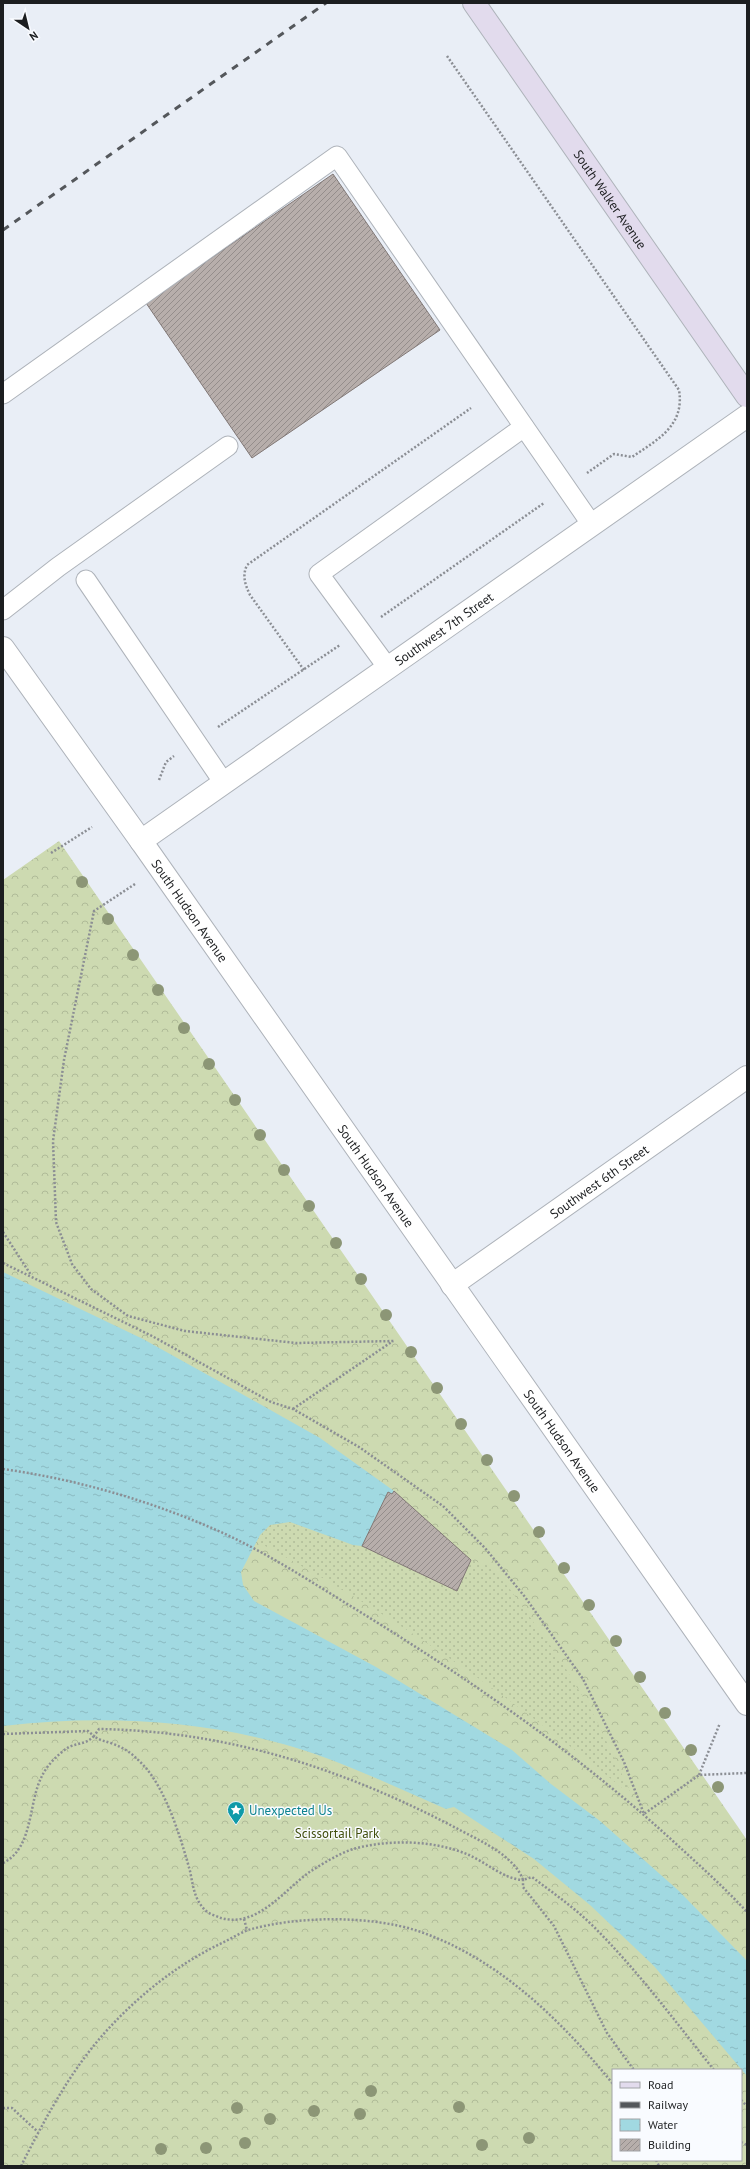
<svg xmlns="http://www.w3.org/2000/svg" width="750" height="2169" font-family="'PT Sans',sans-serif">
<defs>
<pattern id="forest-crowns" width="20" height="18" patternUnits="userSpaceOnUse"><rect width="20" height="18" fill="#cddab1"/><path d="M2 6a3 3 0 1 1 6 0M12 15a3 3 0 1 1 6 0" fill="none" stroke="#afbb98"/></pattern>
<pattern id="garden-dots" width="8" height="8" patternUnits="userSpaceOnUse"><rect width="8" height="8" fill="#cddab1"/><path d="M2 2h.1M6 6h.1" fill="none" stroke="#afbb98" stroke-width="1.8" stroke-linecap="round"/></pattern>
<pattern id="water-ripples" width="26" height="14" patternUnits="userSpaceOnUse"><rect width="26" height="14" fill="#a1d9e1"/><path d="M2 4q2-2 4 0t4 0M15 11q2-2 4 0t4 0" fill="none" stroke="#8abac1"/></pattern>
<pattern id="building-hatch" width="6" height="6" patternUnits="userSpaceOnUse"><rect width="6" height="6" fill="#b7aeab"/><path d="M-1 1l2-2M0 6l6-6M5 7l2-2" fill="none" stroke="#948d8b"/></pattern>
</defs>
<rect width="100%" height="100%" fill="#e9eef6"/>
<path fill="url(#forest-crowns)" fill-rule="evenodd" d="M59,841L747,1840V2166H3V880ZM613,2070H741V2160H613Z"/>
<path fill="url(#garden-dots)" d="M290,1522L353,1545L362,1546L457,1591L471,1560L489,1566L509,1588L560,1659L595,1717L632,1796C516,1700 390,1612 256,1541L270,1525Z"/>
<path fill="url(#water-ripples)" d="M3,1272L143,1339L233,1389L320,1438L394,1491L392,1494L388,1492L362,1546L353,1545L290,1522L270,1525L260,1535L241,1572L243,1585L254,1601L376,1667L512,1750L551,1784L600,1821L679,1891L747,1961V2076L654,1966L590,1905L534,1859L454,1807L446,1809C403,1790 360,1770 315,1754C217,1720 106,1714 3,1726Z"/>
<g fill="url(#building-hatch)" stroke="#817876">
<polygon points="333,174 440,330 252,458 146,303"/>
<polygon points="394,1491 471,1560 457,1591 362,1546 388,1492 392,1494"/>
</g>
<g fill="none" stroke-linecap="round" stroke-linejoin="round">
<defs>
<g id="service">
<polyline points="3,394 337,156 592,525"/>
<polyline points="86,580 224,783"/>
<polyline points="3,610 58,567 228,446"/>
<polyline points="388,668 319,574 524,427"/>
</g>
<g id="minor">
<path id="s1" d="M3,648L141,841L747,416"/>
</g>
<g id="tertiary">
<path id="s2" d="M141,841L747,1704"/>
<path id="s3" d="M452,1285L747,1077"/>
</g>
<g id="secondary">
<path id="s4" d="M474,3L747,396"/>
</g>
</defs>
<use href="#service" stroke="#aeb3ba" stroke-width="21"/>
<use href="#minor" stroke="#aeb3ba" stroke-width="24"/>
<use href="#tertiary" stroke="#aeb3ba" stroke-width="24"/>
<use href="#secondary" stroke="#aeb3ba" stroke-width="24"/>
<g stroke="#8b8e94" stroke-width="2.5" stroke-dasharray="2 2" stroke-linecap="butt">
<path d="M447,56L679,390C685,426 657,440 632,457L614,454L587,473"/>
<polyline points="381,617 544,503"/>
<path d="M304,670L250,595C245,584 242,576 247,565L471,408"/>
<polyline points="218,727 340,645"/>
<polyline points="159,780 166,762 174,756"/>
<polyline points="51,853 92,827"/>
<polyline points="135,884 94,911 64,1060 53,1141 56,1222 72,1264 91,1289 128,1316 185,1331 296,1343 394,1341"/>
<polyline points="3,1232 31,1275"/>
<polyline points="3,1263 152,1336 271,1402 293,1409 359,1447 443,1506 485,1548 525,1597 583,1679 624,1762 644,1814 699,1775 747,1773"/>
<polyline points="293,1409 393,1341"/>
<path d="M3,1469C73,1479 141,1498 207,1526C260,1548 308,1580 357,1610C469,1679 577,1753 674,1842C699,1865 724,1887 747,1912"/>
<path d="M3,1734L88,1731L94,1736L99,1729C228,1731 344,1769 458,1829C480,1841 514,1855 523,1880L532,1877C553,1893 575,1908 594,1927C638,1971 675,2021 714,2070"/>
<polyline points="699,1775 720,1723"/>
<path d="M3,1863C34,1848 28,1802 42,1776C47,1765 59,1753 69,1747C78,1743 87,1744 94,1736C100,1741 106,1741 113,1744C126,1748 136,1757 145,1767C167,1792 181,1839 190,1871C193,1885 194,1899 205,1910C209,1914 216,1916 221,1918C256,1928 283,1892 308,1873C322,1864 338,1854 353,1849C390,1839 434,1840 469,1855C487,1863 504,1879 523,1880V1887L554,1926L607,2033L634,2070"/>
<polyline points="244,1919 247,1930"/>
<polyline points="741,2100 747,2106"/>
<polyline points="3,2108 12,2108 38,2132"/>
<polyline points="741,2142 747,2145"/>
<polyline points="656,2160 659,2166"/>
<path d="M21,2166C44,2121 68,2075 101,2037C135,1998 177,1964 224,1942C232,1938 240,1933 248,1930C297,1916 369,1915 418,1931C498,1958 561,2020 613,2084"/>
</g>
<use href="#service" stroke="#fff" stroke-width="19"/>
<use href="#minor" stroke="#fff" stroke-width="22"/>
<use href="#tertiary" stroke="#fff" stroke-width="22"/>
<use href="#secondary" stroke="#e2dbed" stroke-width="22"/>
<polyline stroke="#54575b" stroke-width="3" stroke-dasharray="7 7" stroke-linecap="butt" points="3,230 326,3"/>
</g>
<g fill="#8c9676">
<circle cx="82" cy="882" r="6"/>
<circle cx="108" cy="919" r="6"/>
<circle cx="133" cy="955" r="6"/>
<circle cx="158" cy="990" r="6"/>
<circle cx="184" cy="1028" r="6"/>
<circle cx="209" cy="1064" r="6"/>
<circle cx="235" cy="1100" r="6"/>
<circle cx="260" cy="1135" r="6"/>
<circle cx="284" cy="1170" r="6"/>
<circle cx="309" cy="1206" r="6"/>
<circle cx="336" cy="1243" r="6"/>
<circle cx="361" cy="1279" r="6"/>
<circle cx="386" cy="1315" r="6"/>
<circle cx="411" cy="1352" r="6"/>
<circle cx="437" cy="1388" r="6"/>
<circle cx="461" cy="1424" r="6"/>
<circle cx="487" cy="1460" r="6"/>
<circle cx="514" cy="1496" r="6"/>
<circle cx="539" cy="1532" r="6"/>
<circle cx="564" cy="1568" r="6"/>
<circle cx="589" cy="1605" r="6"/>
<circle cx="616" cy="1641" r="6"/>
<circle cx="640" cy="1677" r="6"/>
<circle cx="665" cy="1713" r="6"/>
<circle cx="691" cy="1750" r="6"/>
<circle cx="718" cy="1787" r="6"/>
<circle cx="371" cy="2091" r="6"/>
<circle cx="459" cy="2107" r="6"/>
<circle cx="237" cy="2108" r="6"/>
<circle cx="314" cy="2111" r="6"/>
<circle cx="360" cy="2114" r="6"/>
<circle cx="270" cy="2119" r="6"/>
<circle cx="529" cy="2138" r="6"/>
<circle cx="245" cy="2143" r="6"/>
<circle cx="482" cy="2145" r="6"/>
<circle cx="206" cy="2148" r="6"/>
<circle cx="161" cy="2149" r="6"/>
</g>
<defs>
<symbol id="sight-pin" viewBox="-11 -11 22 30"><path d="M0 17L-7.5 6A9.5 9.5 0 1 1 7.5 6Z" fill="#0f9aa8" stroke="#f9fbff"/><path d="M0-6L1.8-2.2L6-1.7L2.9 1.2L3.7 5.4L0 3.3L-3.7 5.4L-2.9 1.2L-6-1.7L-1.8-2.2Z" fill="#fff"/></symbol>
</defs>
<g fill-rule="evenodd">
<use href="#sight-pin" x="226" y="1800" width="20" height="27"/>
</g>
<g text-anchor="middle" stroke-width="3" stroke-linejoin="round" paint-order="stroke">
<g font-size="13" fill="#1c1e20" stroke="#f9fbff">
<text dy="5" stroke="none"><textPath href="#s4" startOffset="239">South Walker Avenue</textPath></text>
<text dy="5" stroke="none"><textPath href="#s1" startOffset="607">Southwest 7th Street</textPath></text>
<text dy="5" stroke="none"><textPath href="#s2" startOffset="85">South Hudson Avenue</textPath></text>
<text dy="5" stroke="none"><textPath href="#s2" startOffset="409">South Hudson Avenue</textPath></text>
<text dy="5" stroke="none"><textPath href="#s3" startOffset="180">Southwest 6th Street</textPath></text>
<text dy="5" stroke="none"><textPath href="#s2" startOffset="733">South Hudson Avenue</textPath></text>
</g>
<g font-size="13" fill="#0d838f" stroke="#f9fbff" text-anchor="start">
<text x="249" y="1815">Unexpected Us</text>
</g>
<g font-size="13" fill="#404e0d" stroke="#f9fbff">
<text x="337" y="1838">Scissortail Park</text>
</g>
</g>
<rect width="750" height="2169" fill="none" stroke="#1c1e20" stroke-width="8"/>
<rect x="612" y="2069" width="130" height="92" fill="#f9fbff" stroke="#a1a3a6"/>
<rect x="620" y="2082" width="20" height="6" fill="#e2dbed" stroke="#a1a3a6"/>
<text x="648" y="2089" font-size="12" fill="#1c1e20">Road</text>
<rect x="620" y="2102" width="20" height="6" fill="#54575b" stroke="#a1a3a6"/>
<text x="648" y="2109" font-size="12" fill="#1c1e20">Railway</text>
<rect x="620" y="2119" width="20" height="12" fill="url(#water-ripples)" stroke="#a1a3a6"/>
<text x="648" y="2129" font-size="12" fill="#1c1e20">Water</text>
<rect x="620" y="2139" width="20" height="12" fill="url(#building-hatch)" stroke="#a1a3a6"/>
<text x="648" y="2149" font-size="12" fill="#1c1e20">Building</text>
<g transform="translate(28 28) rotate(145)" stroke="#f9fbff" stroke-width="3" paint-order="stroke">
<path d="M0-3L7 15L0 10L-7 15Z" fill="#1c1e20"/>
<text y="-6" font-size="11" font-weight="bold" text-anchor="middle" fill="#1c1e20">N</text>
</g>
</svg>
